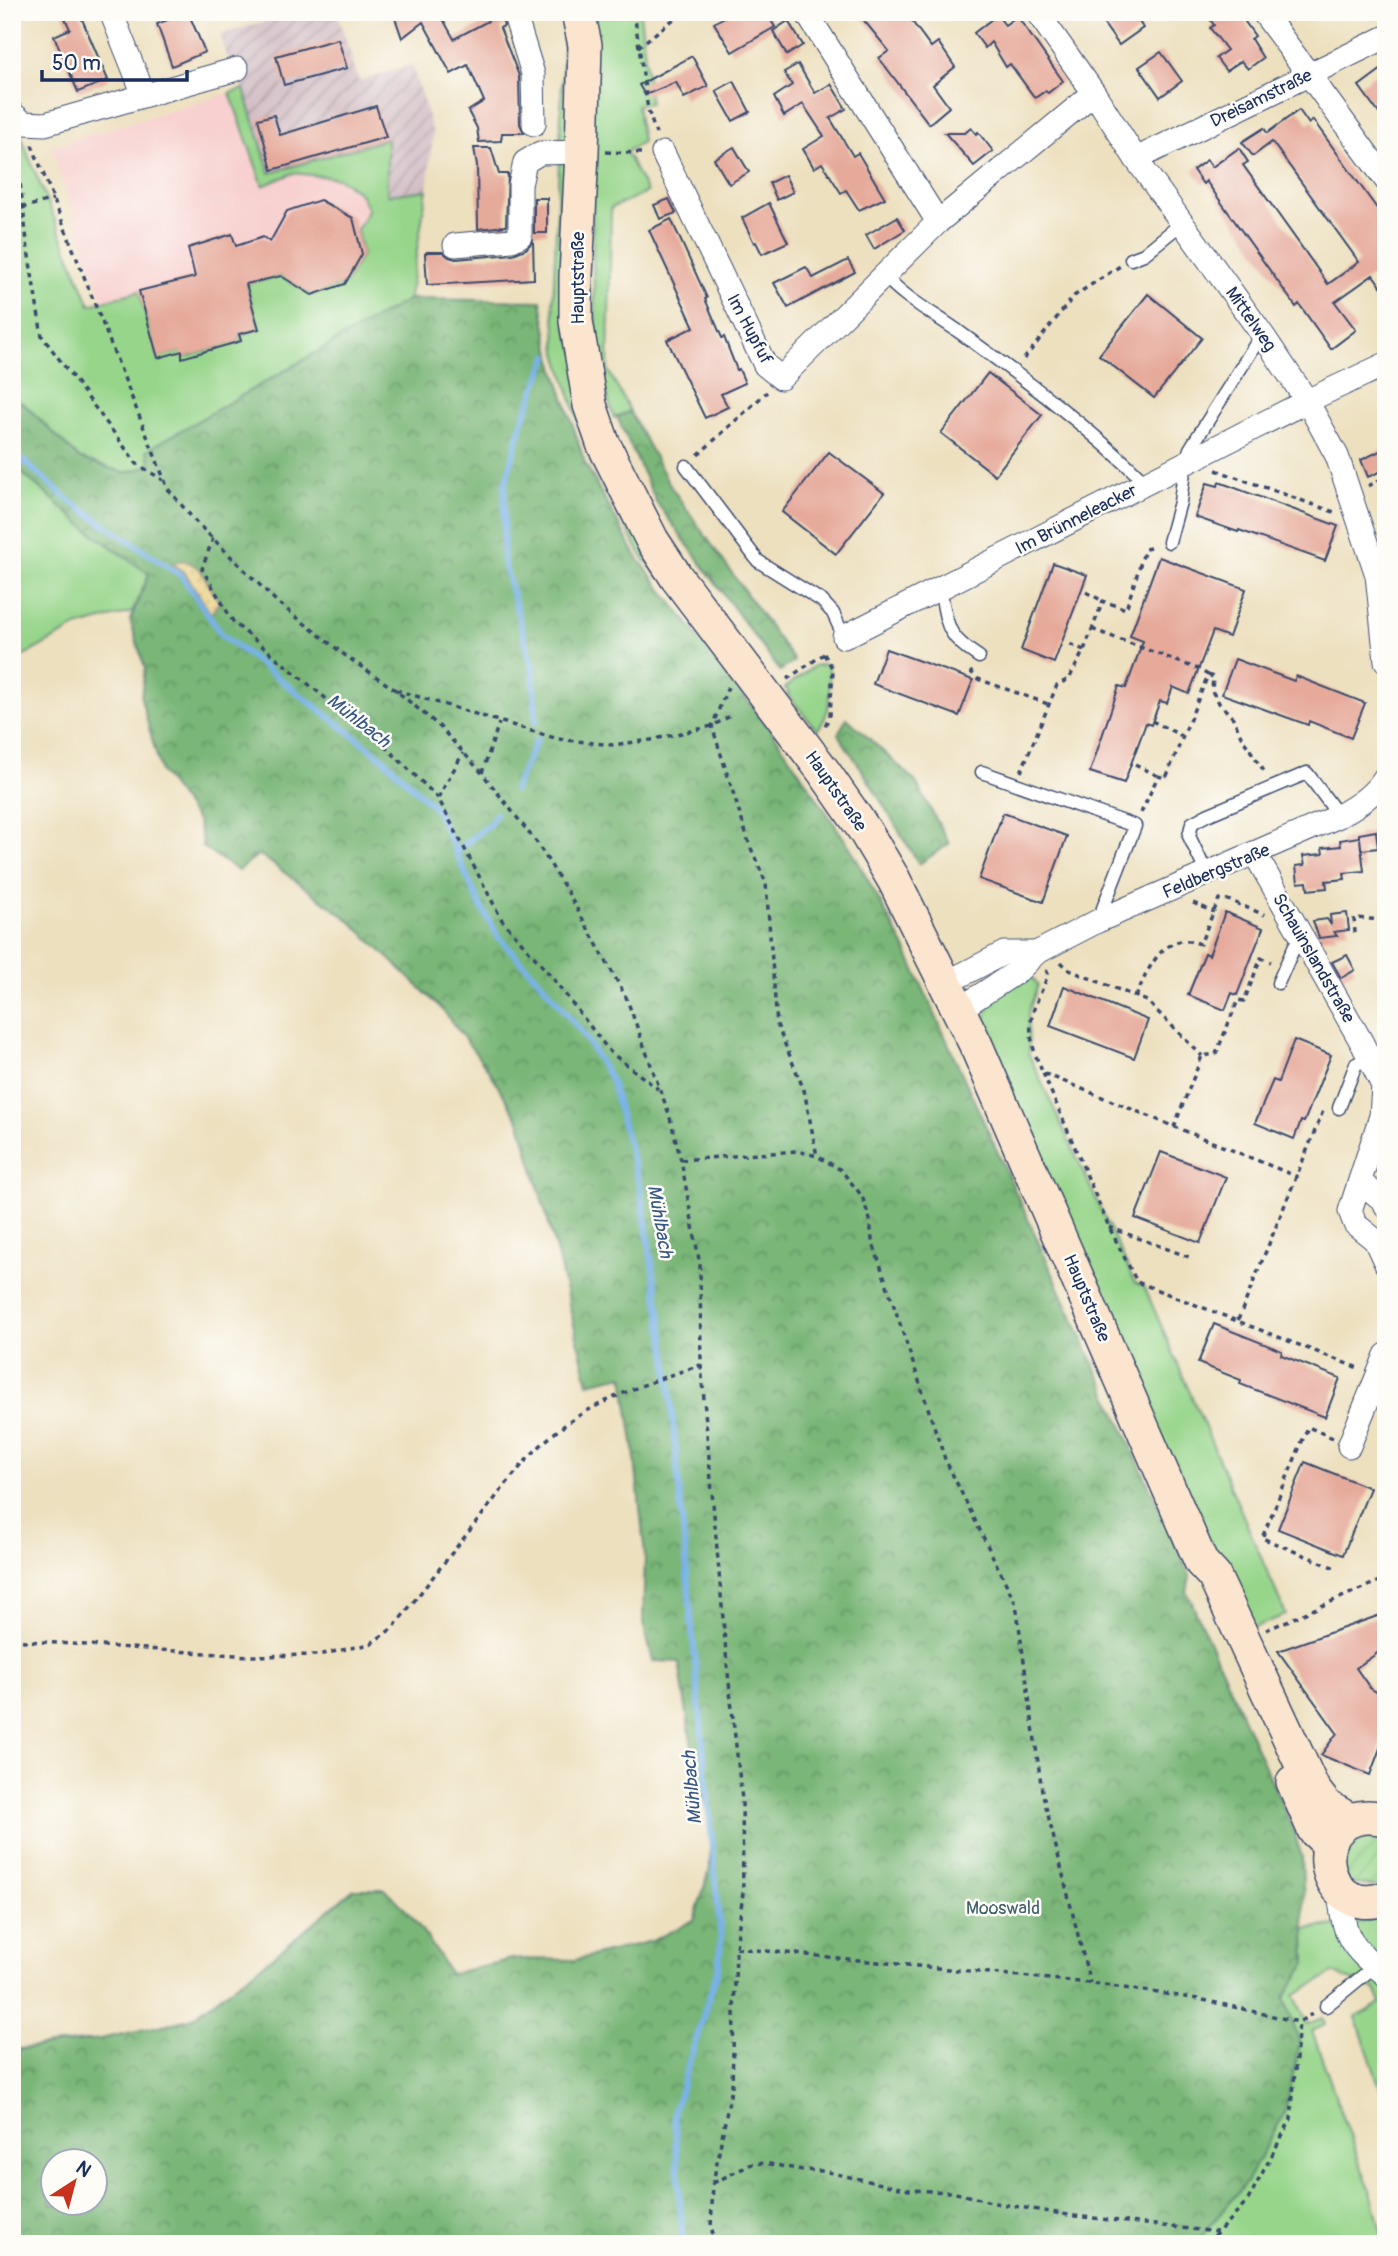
<svg xmlns="http://www.w3.org/2000/svg" width="1398" height="2256" font-family="Pangolin,sans-serif">
<defs>
<pattern id="industrial-furrows" width="10" height="10" patternUnits="userSpaceOnUse" patternTransform="scale(1.75)"><rect width="10" height="10" fill="#d2bec5"/><path d="M-1 1l2-2M0 10L10 0M9 11l2-2" fill="none" stroke="#aa9ba3"/></pattern>
<pattern id="forest-crowns" width="20" height="18" patternUnits="userSpaceOnUse" patternTransform="scale(1.75)"><rect width="20" height="18" fill="#79b677"/><path d="M2 6a3 3 0 1 1 6 0M12 15a3 3 0 1 1 6 0" fill="none" stroke="#629465"/></pattern>
<pattern id="sand-dots" width="8" height="8" patternUnits="userSpaceOnUse" patternTransform="scale(1.75)"><rect width="8" height="8" fill="#eeda9e"/><path d="M2 2h.1M6 6h.1" fill="none" stroke="#ccbb8a" stroke-width="1.8" stroke-linecap="round"/></pattern>
<pattern id="garden-furrows" width="10" height="10" patternUnits="userSpaceOnUse" patternTransform="scale(1.75)"><rect width="10" height="10" fill="#97d58b"/><path d="M-1 1l2-2M0 10L10 0M9 11l2-2" fill="none" stroke="#82b77a"/></pattern>
</defs>
<rect width="100%" height="100%" fill="#fdfcf7"/>
<filter id="ink" filterUnits="userSpaceOnUse"><feTurbulence type="fractalNoise" baseFrequency=".0143" numOctaves="2"/><feDisplacementMap in="SourceGraphic" scale="14" xChannelSelector="R" yChannelSelector="G"/><feConvolveMatrix kernelMatrix="1 2 1 2 8 2 1 2 1" color-interpolation-filters="sRGB"/></filter>
<filter id="wash" filterUnits="userSpaceOnUse"><feTurbulence type="fractalNoise" baseFrequency=".00686" numOctaves="4" result="noise"/><feDisplacementMap in="SourceGraphic" scale="28" xChannelSelector="R" yChannelSelector="G"/><feGaussianBlur stdDeviation="1.57" result="paint"/><feColorMatrix in="noise" values="0 0 0 0 0 0 0 0 0 0 0 0 0 0 0 0 0 1.4 0 .05"/><feComposite in="paint" operator="in"/></filter>
<g filter="url(#wash)">
<rect width="100%" height="100%" fill="#ede0bf"/>
<polygon fill="#f7d0cf" points="244,89 270,173 387,139 387,195 427,190 409,299 157,444 103,302 51,146"/>
<polygon fill="url(#industrial-furrows)" points="295,12 337,12 359,81 412,65 433,133 427,190 387,195 386,139 270,174 237,69 230,64 220,35"/>
<g fill="#97d58b" stroke="#598274" stroke-width="2">
<polygon points="589,12 640,12 650,103 637,105 642,142 626,152 647,192 611,208 608,370 630,411 614,418 600,372 594,299"/>
<polygon points="564,16 575,48 568,142 560,145"/>
<polygon points="244,89 270,173 387,139 387,195 427,190 409,299 148,450 152,465 125,473 79,459 24,404 12,397 12,126 18,125 28,155 90,305 139,291 158,357 182,351 183,358 241,341 239,334 259,329 246,284 281,276 312,295 345,284 362,254 357,230 368,210 360,193 338,178 293,173 263,186 230,93"/>
<polygon points="559,163 564,163 571,171 566,327 660,578 641,555 592,465 557,353 553,304"/>
<polygon points="12,464 88,530 150,574 132,612 76,627 12,662"/>
<path d="M824,664L829,667C829,689 833,713 817,730L787,694L789,693L785,688L814,666Z"/>
<path d="M1031,977L1038,985L1028,1013L1029,1055L1135,1283L1144,1286L1286,1615L1244,1631L985,1037C981,998 1002,993 1031,977Z"/>
<polygon points="1386,1907 1386,2105 1356,2017 1381,2003 1375,1989 1333,1973 1294,1995 1308,2024 1322,2018 1325,2025 1312,2031 1373,2199 1384,2244 1195,2244 1210,2226 1300,2044 1284,1997 1306,1964 1305,1929 1369,1921"/>
</g>
<g fill="url(#forest-crowns)" stroke="#4a726a" stroke-width="2" fill-rule="evenodd">
<path d="M409,299L541,301L552,360L585,463L636,556L778,740L851,849L904,946L1190,1576L1187,1592L1293,1829L1302,1857L1306,1964L1284,1997L1300,2044L1284,2114L1247,2181L1195,2244H12V2050L101,2039L190,2019L274,1956L354,1889H385C413,1914 431,1942 450,1974L512,1959L575,1960L652,1941L694,1920L710,1868V1814L697,1780L679,1662L653,1661L643,1622L645,1556L634,1449L623,1375L588,1383L555,1246L520,1122L489,1071L442,1009L349,920L259,854L238,871L203,847L198,822L161,772L141,698L145,668L130,620L149,574L88,530L12,464V397L24,404L79,458L125,473L151,465L147,450ZM52,2162H94V2204H52Z"/>
<polygon points="630,412 671,487 794,661 780,671 657,503 617,417"/>
<polygon points="847,718 916,782 949,844 919,864 864,773 838,734"/>
</g>
<polygon fill="url(#sand-dots)" stroke="#84847e" stroke-width="2" points="185,560 200,569 219,602 211,614 185,573 172,563"/>
<polygon fill="url(#garden-furrows)" stroke="#598274" stroke-width="2" points="1379,1832 1386,1837 1386,1882 1376,1887 1348,1883 1338,1848 1351,1833"/>
<g fill="none" stroke-linecap="round" stroke-linejoin="round">
<g stroke="#79b2e9" stroke-width="6">
<polyline points="12,451 71,502 182,576 222,635 383,758 436,809 480,905 499,938 543,984 583,1034 611,1080 640,1187 667,1357 721,1938 719,1965 674,2111 683,2244"/>
<polyline points="536,722 533,669 503,559 505,484 523,420 548,356"/>
<polyline points="514,790 537,739"/>
<polyline points="455,852 489,825 496,814"/>
</g>
</g>
<g id="blocks">
<g fill="#e6aa9b">
<polygon points="62,12 79,12 108,80 78,92 54,36 70,29"/>
<polygon points="188,12 205,52 172,66 157,24"/>
<polygon points="393,12 439,12 454,39 488,21 483,12 500,12 504,26 500,28 519,76 520,124 524,133 502,133 501,141 479,142 477,128 468,111 484,101 468,65 451,74 423,22 402,38"/>
<polygon points="733,12 766,12 775,27 732,52 714,23"/>
<polygon points="857,12 905,12 931,47 938,42 955,67 933,85 949,107 929,124 879,58 889,51"/>
<polygon points="1095,12 1133,12 1143,28 1119,45"/>
<polygon points="1205,12 1238,12 1255,36 1251,39 1263,58 1248,69 1241,61 1226,71 1216,58 1227,50 1210,28 1214,25"/>
<polygon points="997,15 1005,25 1017,16 1063,81 1048,93 1045,91 1035,98 1010,64 1006,67 991,42 985,48 974,33"/>
<polygon points="788,21 803,45 787,55 773,31"/>
<polygon points="338,39 347,68 284,85 276,56"/>
<polygon points="1161,52 1182,81 1160,97 1139,67"/>
<polygon points="692,56 708,86 684,98 676,82 645,95 639,85"/>
<polygon points="798,64 815,93 831,84 846,109 830,118 853,156 858,153 885,198 859,210 846,190 841,193 822,163 814,168 803,149 824,136 803,104 784,116 774,97 792,85 784,72"/>
<polygon points="1386,66 1386,123 1359,86"/>
<polygon points="734,81 750,112 733,121 716,91"/>
<polygon points="376,106 386,137 272,170 258,119 274,115 280,135"/>
<polygon points="1299,110 1309,124 1313,120 1386,221 1386,293 1373,275 1335,302 1356,330 1331,349 1299,304 1296,307 1206,181 1203,184 1193,170 1207,160 1212,167 1239,148 1248,162 1243,165 1328,284 1359,262 1272,142 1253,156 1242,142 1264,128 1267,133"/>
<polygon points="971,128 976,134 978,132 993,151 974,166 945,133 965,133"/>
<polygon points="734,147 749,172 729,184 714,159"/>
<polygon points="474,148 491,148 499,174 508,174 506,226 478,229 477,165"/>
<polygon points="785,175 793,192 777,200 769,183"/>
<rect x="534" y="198" width="13" height="35"/>
<polygon points="669,199 676,213 660,219 654,205"/>
<polygon points="320,200 353,218 362,254 345,284 312,295 281,276 246,284 259,329 239,334 241,341 182,358 182,351 158,358 139,291 195,277 188,248 232,234 236,246 263,237 270,242 287,211"/>
<polygon points="769,203 788,242 762,254 756,242 754,243 742,218"/>
<polygon points="897,217 905,230 874,249 866,235"/>
<polygon points="671,219 707,298 705,299 722,338 724,337 737,370 739,369 745,383 721,394 728,407 705,418 667,340 694,327 649,230"/>
<polygon points="533,241 534,279 427,285 425,254 427,252 443,252 449,257 456,259 513,254 526,249"/>
<polygon points="848,260 855,272 788,308 774,283 806,267 813,278"/>
<polygon points="1148,294 1202,338 1154,398 1099,355"/>
<polygon points="988,373 1042,415 995,475 941,433"/>
<polygon points="1386,448 1386,469 1368,477 1361,460"/>
<polygon points="829,452 884,493 836,554 782,512"/>
<polygon points="1219,482 1338,526 1325,561 1239,530 1238,532 1195,517 1207,483 1218,486"/>
<polygon points="1159,557 1246,589 1229,637 1213,631 1189,694 1173,687 1167,703 1160,701 1151,725 1146,723 1124,783 1090,772 1119,686 1126,688 1143,641 1130,636"/>
<polygon points="1053,563 1087,575 1054,663 1021,650"/>
<polygon points="886,649 973,680 959,716 873,684"/>
<polygon points="1235,659 1294,681 1296,676 1365,703 1351,738 1309,721 1308,725 1222,694"/>
<polygon points="1003,813 1067,836 1043,902 979,879"/>
<polygon points="1376,831 1378,848 1361,850 1360,838 1364,871 1344,873 1345,879 1326,881 1327,888 1308,890 1307,882 1298,883 1296,866 1305,865 1303,856 1323,854 1322,848 1341,846 1340,840 1359,837 1359,834"/>
<polygon points="1225,912 1263,928 1237,995 1232,993 1225,1010 1188,995 1205,953 1209,955"/>
<polygon points="1347,913 1349,930 1334,932 1337,936 1319,938 1313,921 1327,919 1331,925 1330,915"/>
<polygon points="1347,955 1355,970 1341,978 1332,962"/>
<polygon points="1064,986 1148,1020 1134,1058 1050,1026"/>
<polygon points="1294,1040 1331,1055 1304,1122 1301,1121 1294,1139 1255,1123 1273,1080 1278,1082"/>
<polygon points="1161,1152 1226,1177 1200,1243 1135,1218"/>
<polygon points="1214,1324 1282,1351 1281,1355 1340,1378 1325,1417 1240,1384 1241,1380 1198,1363"/>
<polygon points="1305,1462 1370,1488 1343,1555 1278,1529"/>
<polygon points="1386,1613 1386,1647 1356,1668 1370,1688 1386,1698 1386,1732 1370,1775 1321,1755 1337,1733 1278,1651"/>
</g>
</g>
</g>
<g filter="url(#ink)">
<use href="#blocks" fill-opacity="0" stroke="#3a4a6d" stroke-width="2"/>
<g fill="none" stroke-linecap="round" stroke-linejoin="round">
<defs>
<g id="lane">
<polyline points="1131,259 1144,254 1182,223"/>
<path d="M884,275C906,300 935,314 962,334C1026,380 1090,428 1146,483"/>
<polyline points="686,466 758,561 822,601 833,613 844,637"/>
<polyline points="1169,542 1180,502 1185,464 1190,449 1262,334"/>
<path d="M940,589C948,626 945,635 979,657"/>
<polyline points="982,772 1135,826 1098,921"/>
<polyline points="1207,874 1189,836 1192,823 1207,815 1307,773 1339,816"/>
<polyline points="1278,983 1295,945 1303,941"/>
<polyline points="1339,1108 1356,1064 1370,1059"/>
<polyline points="1326,2006 1375,1966"/>
</g>
<g id="street">
<polyline points="111,12 144,95"/>
<polyline points="514,12 533,74 534,124"/>
<polyline points="806,12 938,222"/>
<polyline points="1037,12 1094,93 1136,159 1262,334 1307,401 1337,456 1377,575 1386,661"/>
<polyline points="1263,12 1386,180"/>
<polyline points="12,113 24,123 45,124 237,69"/>
<polyline points="663,153 765,365 781,378 938,222 1094,93"/>
<polyline points="1136,159 1386,37"/>
<polyline points="455,245 512,240 520,236 520,185 525,162 540,153 582,152"/>
<polyline points="844,637 1307,401 1386,364"/>
<polyline points="1255,854 1362,1043 1383,1086 1381,1116 1350,1211 1355,1224 1375,1240 1386,1264"/>
<polyline points="944,984 1004,953 1036,953"/>
<path d="M958,1010L1018,971L1036,953L1098,921L1339,816C1358,805 1374,795 1386,776"/>
<polyline points="1360,1182 1384,1201 1386,1206"/>
<polyline points="1349,1446 1386,1355"/>
<path d="M1339,1889C1343,1936 1349,1946 1386,1975"/>
</g>
<g id="secondary">
<polyline points="578,12 585,45 582,152 576,276 576,321 590,405 603,443 652,540 677,578 824,772 865,831 894,880 975,1043 1201,1562 1214,1576 1313,1789 1326,1806 1350,1820"/>
<polyline points="1293,1782 1314,1830 1329,1844"/>
<path d="M1386,1819C1302,1800 1315,1924 1386,1898"/>
</g>
</defs>
<use href="#lane" stroke="#3a4a6d" stroke-width="15"/>
<use href="#street" stroke="#3a4a6d" stroke-width="25"/>
<use href="#secondary" stroke="#3a4a6d" stroke-width="36"/>
<g stroke="#3a4a6d" stroke-width="3.5" stroke-dasharray="5 5" stroke-linecap="butt">
<polyline points="634,12 648,110 656,134"/>
<polyline points="638,47 683,12"/>
<polyline points="12,145 19,174 28,250 42,336 137,464 163,480"/>
<polyline points="32,145 168,489 195,521 277,602 346,656 394,689 439,726 482,773 537,843 567,891 626,997 669,1114 681,1160 700,1265 701,1365 727,1664 742,1800 743,1893 736,1948 732,2085 713,2183 711,2228 716,2244"/>
<polyline points="606,152 644,153"/>
<polyline points="12,211 53,199"/>
<polyline points="1024,359 1074,296 1120,266"/>
<polyline points="698,455 767,392"/>
<polyline points="1216,470 1334,512"/>
<polyline points="1368,486 1386,478"/>
<polyline points="213,538 202,569 234,623 390,751 438,798 502,920 551,976 610,1052 658,1089"/>
<polyline points="1086,592 1103,601"/>
<polyline points="1092,629 1198,669 1208,675 1166,778 1158,776 1141,813"/>
<polyline points="1084,650 1103,601 1126,609 1145,549 1155,547"/>
<polyline points="824,654 833,669 830,715 824,728"/>
<polyline points="970,671 978,679 1048,704"/>
<polyline points="1208,675 1213,677 1212,691 1219,703 1233,718 1242,738 1266,774"/>
<polyline points="787,679 824,654"/>
<polyline points="728,687 712,726 750,846 766,883 777,1025 804,1090 817,1156"/>
<polyline points="396,690 558,739 612,745 651,740 712,726 732,715"/>
<polyline points="1152,721 1182,736"/>
<polyline points="1135,764 1158,776"/>
<polyline points="1021,772 1057,685 1069,679 1084,650 1067,643"/>
<polyline points="482,773 499,723"/>
<polyline points="438,798 463,753"/>
<polyline points="1193,903 1214,912"/>
<polyline points="1355,933 1354,918 1386,920"/>
<polyline points="1061,962 1069,970 1147,1001 1202,1056"/>
<path d="M1046,970L1048,974C1044,987 1037,999 1033,1012C1027,1033 1034,1054 1043,1073L1298,1177"/>
<path d="M1136,997C1147,970 1164,929 1200,944L1219,899L1228,900L1265,915"/>
<polyline points="1043,1073 1109,1227 1137,1282 1358,1368"/>
<polyline points="1174,1127 1202,1056 1216,1054 1238,1000 1244,1001 1261,958 1271,962"/>
<polyline points="681,1160 797,1151 817,1156 841,1170 862,1196 870,1220 872,1240 945,1459 1016,1604 1042,1791 1090,1983"/>
<polyline points="1109,1227 1189,1257"/>
<polyline points="1238,1320 1323,1111"/>
<polyline points="1333,1438 1308,1427 1262,1538 1335,1568"/>
<polyline points="1266,1630 1386,1578"/>
<path d="M12,1640L250,1656L318,1655L370,1644L393,1628C422,1591 450,1555 479,1519C504,1487 528,1453 561,1428C595,1401 659,1378 701,1365"/>
<polyline points="736,1948 1090,1983 1199,1999 1299,2022 1312,2014"/>
<polyline points="713,2183 754,2163 770,2164 802,2170 823,2171 909,2190 952,2192 995,2203 1075,2216 1217,2232"/>
<polyline points="1207,2244 1248,2200 1291,2119 1299,2022"/>
</g>
<use href="#lane" stroke="#fff" stroke-width="12"/>
<use href="#street" stroke="#fff" stroke-width="23"/>
<use href="#secondary" stroke="#fce5cf" stroke-width="33"/>
</g>
</g>
<g text-anchor="middle" stroke-width="5" stroke-linejoin="round" paint-order="stroke">
<g font-size="18" fill="#1b2f5e" stroke="#fdfcf7">
<text transform="translate(1261 98) rotate(-26)" y="6">Dreisamstraße</text>
<text transform="translate(578 278) rotate(-90)" y="6">Hauptstraße</text>
<text transform="translate(1251 319) rotate(55)" y="6">Mittelweg</text>
<text transform="translate(750 329) rotate(62)" y="6">Im Hupfuf</text>
<text transform="translate(1076 519) rotate(-27)" y="6">Im Brünneleacker</text>
<text transform="translate(836 791) rotate(55)" y="6">Hauptstraße</text>
<text transform="translate(1216 871) rotate(-23)" y="6">Feldbergstraße</text>
<text transform="translate(1314 958) rotate(60)" y="6">Schauinslandstraße</text>
<text transform="translate(1087 1298) rotate(67)" y="6">Hauptstraße</text>
</g>
<g font-size="18" fill="#40616c" stroke="#fdfcf7">
<text x="1003" y="1914">Mooswald</text>
</g>
<g font-size="19" font-style="italic" fill="#375688" stroke="#fdfcf7">
<text transform="translate(359 720) rotate(38)" y="7">Mühlbach</text>
<text transform="translate(661 1221) rotate(80)" y="7">Mühlbach</text>
<text transform="translate(691 1788) rotate(-95)" y="7">Mühlbach</text>
</g>
</g>
<rect width="1398" height="2256" fill="none" stroke="#fdfcf7" stroke-width="42"/>
<g transform="translate(74 2182) rotate(36)"><circle r="33" fill="#fdfcf7" stroke="#a3aaba" stroke-width="2"/>
<path d="M0-5L12 26L0 18L-12 26Z" fill="#c8321e"/>
<text y="-10" font-size="19" font-weight="bold" text-anchor="middle" fill="#1b2f5e">N</text>
</g>
<path d="M42 70v10h145v-10" fill="none" stroke="#1b2f5e" stroke-width="3.5"/>
<text x="52" y="70" font-size="21" fill="#1b2f5e" stroke="#fdfcf7" stroke-width="5" paint-order="stroke">50 m</text>
</svg>
